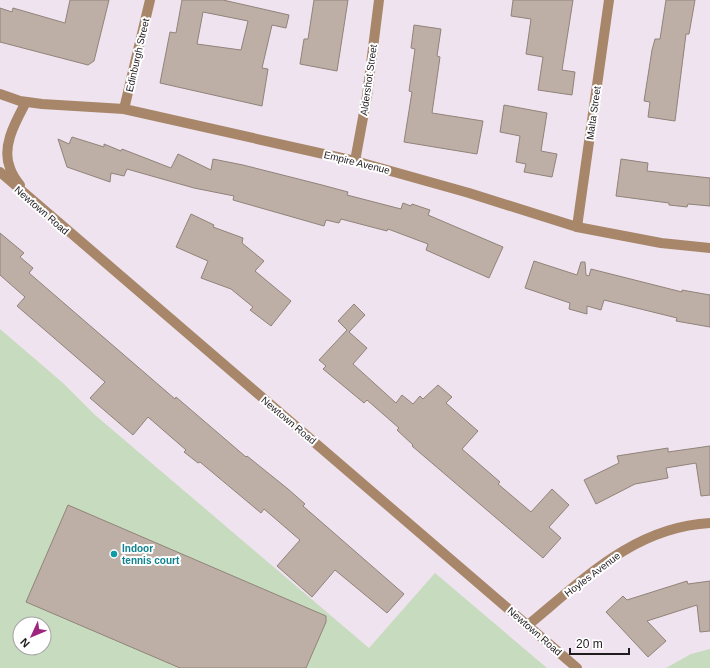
<svg xmlns="http://www.w3.org/2000/svg" width="710" height="668" font-family="Helvetica,sans-serif">
<rect width="100%" height="100%" fill="#efe3ef"/>
<g fill="#c7dbbf" fill-rule="evenodd">
<path d="M0,329L63,383L95,415L369,648L435,573L547,668H0ZM20,624H44V648H20Z"/>
<polygon points="710,649 710,668 666,668 691,654"/>
</g>
<g fill="#bdafa5" stroke="#91837a" fill-rule="evenodd">
<polygon points="70,0 109,0 94,61 88,65 0,42 0,8 12,12 13,8 65,23"/>
<path d="M182,0H223L289,15L286,28L272,25L262,68L268,69L262,106L160,83L170,32L176,33ZM203,12L248,21L241,50L197,44Z"/>
<polygon points="314,0 348,0 337,71 300,64 304,39 308,39"/>
<polygon points="513,0 573,0 562,70 575,72 572,95 538,90 543,57 526,54 531,19 511,16"/>
<polygon points="666,0 695,0 689,34 686,34 675,121 648,117 650,102 644,101 652,50 655,39 660,39"/>
<polygon points="414,25 441,29 437,56 440,57 432,113 483,121 477,154 404,142 412,92 409,91 415,49 411,48"/>
<polygon points="504,105 547,113 541,151 557,154 552,177 524,172 526,164 516,162 520,136 500,132"/>
<polygon points="72,137 104,147 104,144 121,151 122,149 171,168 178,154 211,170 213,159 243,165 322,185 348,192 347,195 401,209 403,203 411,206 412,204 430,210 428,215 503,247 489,278 426,250 428,244 388,229 387,231 341,219 339,223 326,220 324,226 233,200 234,196 194,188 127,169 124,176 111,173 110,182 67,167 58,139 69,144"/>
<polygon points="621,159 648,163 647,171 710,178 710,206 688,204 687,207 669,205 669,203 616,196"/>
<polygon points="191,214 214,225 213,227 243,238 242,243 264,261 255,271 291,301 271,326 250,310 253,307 231,289 201,278 208,261 176,247"/>
<polygon points="0,233 24,253 20,257 33,268 29,273 175,399 176,397 246,457 247,456 288,489 305,504 303,506 404,594 387,613 335,570 312,597 277,566 300,540 264,509 261,513 200,462 198,463 184,452 186,450 148,417 133,435 90,398 105,382 17,306 25,297 0,275"/>
<polygon points="534,261 577,275 581,262 585,262 586,275 589,276 591,269 682,292 682,290 710,295 710,327 676,321 677,318 604,300 601,310 587,306 587,314 569,309 570,303 525,288"/>
<polygon points="354,304 365,315 349,332 367,348 353,364 396,403 402,395 413,404 420,396 423,399 438,385 452,397 446,403 478,431 462,449 500,482 498,484 531,512 552,489 569,505 549,527 561,538 543,558 412,446 413,445 397,430 399,428 367,400 364,403 323,369 326,366 319,360 347,330 338,321"/>
<polygon points="710,446 710,495 701,496 696,463 666,468 668,478 635,484 596,504 584,480 619,463 617,456 668,448 668,452"/>
<polygon points="68,505 326,616 326,622 306,668 180,668 26,602"/>
<polygon points="687,581 688,584 710,581 710,631 700,632 697,605 647,621 666,641 648,657 606,612 623,596 627,600"/>
</g>
<g fill="none" stroke-linecap="round" stroke-linejoin="round">
<g stroke="#a7866a" stroke-width="10">
<polyline points="124,109 150,0"/>
<polyline points="355,161 367,96 379,0"/>
<polyline points="577,227 609,0"/>
<path d="M528,625C583,580 634,527 710,523"/>
</g>
<g stroke="#a7866a" stroke-width="10">
<polyline points="0,94 20,101 42,104 124,109 355,161 469,193 577,227 661,243 710,248"/>
<polyline points="0,172 577,668"/>
<path d="M20,185C16,180 12,174 10,168C1,146 16,121 26,102"/>
</g>
</g>
<circle fill="#0f9aa8" stroke="#fff" stroke-width="1.5" cx="114" cy="554" r="4"/>
<g text-anchor="middle" stroke-width="4" stroke-linejoin="round" paint-order="stroke">
<g font-size="10" fill="#1f1b1f" stroke="#fff">
<text transform="translate(137 55) rotate(-77)" y="4">Edinburgh Street</text>
<text transform="translate(368 80) rotate(-82)" y="4">Aldershot Street</text>
<text transform="translate(593 113) rotate(-82)" y="4">Malta Street</text>
<text transform="translate(357 162) rotate(14)" y="4">Empire Avenue</text>
<text transform="translate(42 210) rotate(41)" y="4">Newtown Road</text>
<text transform="translate(289 420) rotate(40)" y="4">Newtown Road</text>
<text transform="translate(592 574) rotate(-37)" y="4">Hoyles Avenue</text>
<text transform="translate(535 631) rotate(41)" y="4">Newtown Road</text>
</g>
<g font-size="10" font-weight="bold" fill="#0d838f" stroke="#fff" text-anchor="start">
<text x="122" y="552">Indoor<tspan x="122" dy="12">tennis court</tspan></text>
</g>
</g>
<g transform="translate(32 636) rotate(226)"><circle r="19" fill="#ffffff" stroke="#a5a4a5"/>
<path d="M0-3L7 15L0 10L-7 15Z" fill="#9d257e"/>
<text y="-6" font-size="11" font-weight="bold" text-anchor="middle" fill="#1f1b1f">N</text>
</g>
<path d="M570 648v6h59v-6" fill="none" stroke="#1f1b1f" stroke-width="2"/>
<text x="576" y="648" font-size="12" fill="#1f1b1f" stroke="#ffffff" stroke-width="3" paint-order="stroke">20 m</text>
</svg>
